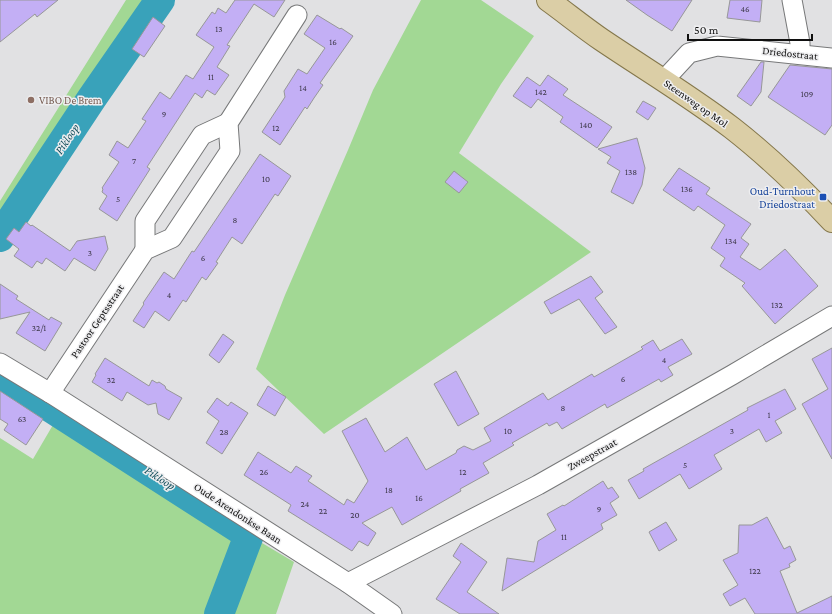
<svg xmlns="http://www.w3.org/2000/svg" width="832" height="614" font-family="'Crimson Pro',serif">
<rect width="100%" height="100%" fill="#e1e1e3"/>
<g fill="#a2d894">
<polygon points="126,0 162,0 92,98 0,237 0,201"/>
<polygon points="421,0 481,0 534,36 501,84 459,153 591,252 324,434 256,369 285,295 348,150 373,90"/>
<polygon points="57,418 235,534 257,540 294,562 276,614 0,614 0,438 33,459"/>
</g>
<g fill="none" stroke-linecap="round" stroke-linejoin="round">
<g stroke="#39a2ba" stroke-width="30">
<polyline points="0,237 92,98 160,0"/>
<polyline points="0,375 249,535 219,614"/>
</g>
</g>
<g fill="#c3aff5" stroke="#979798">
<polygon points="0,0 58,0 37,17 35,14 0,42"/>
<polygon points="235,0 285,0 274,17 254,4 227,45 230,46 217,67 229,75 215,95 207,90 202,98 195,93 147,167 150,169 117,221 99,209 107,196 102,192 103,189 102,188 119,162 109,155 117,141 128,148 146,121 142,119 160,92 170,99 186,75 193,79 214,47 196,35 212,12 215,14 218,8 226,13"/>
<polygon points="626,0 692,0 672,31 647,15"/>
<polygon points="730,0 762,0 760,22 727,18"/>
<polygon points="317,15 340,29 341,28 353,36 320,83 323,85 314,98 307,109 305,107 280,145 262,132 285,97 284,91 298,69 307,74 325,48 304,34"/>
<polygon points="153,17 165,26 144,57 132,49"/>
<polygon points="761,62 764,62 761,92 751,106 737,96"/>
<polygon points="790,65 832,69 832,125 825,135 768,97"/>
<polygon points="548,75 568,89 563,95 612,127 597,148 560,122 563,117 538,99 531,108 513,96 527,77 540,86"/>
<polygon points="643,101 656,108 648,120 636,112"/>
<polygon points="637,138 645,168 642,185 633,204 611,192 620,171 607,163 611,157 598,149"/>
<polygon points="260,154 291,176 278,196 275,194 242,244 232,237 216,262 218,263 206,280 202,277 186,302 183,300 169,321 155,311 144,328 133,321 144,304 143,303 164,272 174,279 192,251 194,252"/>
<polygon points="679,168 710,188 706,194 751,224 741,238 749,244 740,257 760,270 785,249 818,286 775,324 742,286 745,283 720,266 725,258 711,248 725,225 698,206 694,211 663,190"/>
<polygon points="454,171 468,182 459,193 445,182"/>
<polygon points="26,222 31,226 32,225 70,251 77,241 105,236 108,249 95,271 74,258 65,271 46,258 42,264 37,261 32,268 14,256 19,249 6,239 14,228 19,232"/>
<polygon points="591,276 603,292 595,298 617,327 605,334 579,299 551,314 544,302"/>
<polygon points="0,284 18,296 16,299 49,320 51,317 62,323 45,351 16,333 30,312 0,319"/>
<polygon points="223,334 234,342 219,363 209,355"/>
<polygon points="682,339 692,354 668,367 673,375 661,382 659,379 607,408 605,404 562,429 557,422 549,426 547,423 512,443 514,445 483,463 489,473 460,489 461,491 402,525 392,507 362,523 376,533 368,546 359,541 352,551 288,511 291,505 244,475 258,452 291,473 296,466 312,476 308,481 344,505 347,499 354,503 368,481 342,431 366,418 385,452 407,437 426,470 456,453 457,450 464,446 473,450 491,441 484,428 543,393 548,400 592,374 594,377 643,349 641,347 653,340 660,351"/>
<polygon points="832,348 832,459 802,404 828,389 812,359"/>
<polygon points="105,358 149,386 152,380 157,383 159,382 165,386 166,389 182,398 169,420 158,414 156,403 148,405 127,392 122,401 92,382 96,375 95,374"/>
<polygon points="456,371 479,414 458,426 434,384"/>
<polygon points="268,386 286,397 275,416 257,405"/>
<polygon points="785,389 796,409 775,421 782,433 766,442 759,429 714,455 722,469 689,489 680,474 639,499 628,480 644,471 643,469 748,410 747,408"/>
<polygon points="0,391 43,419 26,445 4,430 8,424 0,419"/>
<polygon points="217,398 228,406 231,402 248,413 222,454 206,443 219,421 207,412"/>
<polygon points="603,481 608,489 612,487 619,497 610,503 617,515 601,524 603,529 502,591 507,558 534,562 538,541 556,530 547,514 563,505 564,506"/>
<polygon points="767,517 784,549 790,546 796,560 789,564 790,567 780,571 797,613 832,596 832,614 755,614 745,598 730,606 723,594 738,585 723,560 738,553 739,525 752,525"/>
<polygon points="666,522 677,540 659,551 649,532"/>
<polygon points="461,543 487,562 467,592 499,614 460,614 436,599 461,562 453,556"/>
</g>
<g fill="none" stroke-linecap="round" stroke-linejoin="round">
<defs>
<g id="street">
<polyline points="792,0 800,43 800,54"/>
<polyline points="664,80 689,53 717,46 832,58"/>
<polyline points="145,250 145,221 202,135 228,123"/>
<polyline points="0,363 50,393 348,583 392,614"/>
<polyline points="50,393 145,250 172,238 230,151 228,123 297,15"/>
<polyline points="348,583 538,485 732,375 832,316"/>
</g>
<path id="primary" d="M548,0C566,13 583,27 602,40C645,69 690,96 732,128C768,156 801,188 832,221"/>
</defs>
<use href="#street" stroke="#777879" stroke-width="21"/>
<use href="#primary" stroke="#84774b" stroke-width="24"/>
<use href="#street" stroke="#fff" stroke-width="19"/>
<use href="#primary" stroke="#dbcea6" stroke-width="22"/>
</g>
<circle fill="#8d6e63" stroke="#eeeef0" stroke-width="1.5" cx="31" cy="100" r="4"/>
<rect fill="#1a4fb4" stroke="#eeeef0" stroke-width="1.5" x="819" y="193" width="8" height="8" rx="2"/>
<g text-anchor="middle" stroke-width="3" stroke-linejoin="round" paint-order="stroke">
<g font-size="9" fill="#3d3849">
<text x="745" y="12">46</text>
<text x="219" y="32">13</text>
<text x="333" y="45">16</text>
<text x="211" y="80">11</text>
<text x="303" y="91">14</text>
<text x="541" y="95">142</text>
<text x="807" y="97">109</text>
<text x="164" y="117">9</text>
<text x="586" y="128">140</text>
<text x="276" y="131">12</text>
<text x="134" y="164">7</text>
<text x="631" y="175">138</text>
<text x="266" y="182">10</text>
<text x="687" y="192">136</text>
<text x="118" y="202">5</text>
<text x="235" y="223">8</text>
<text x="731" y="244">134</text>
<text x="90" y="256">3</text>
<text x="203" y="261">6</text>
<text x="169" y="298">4</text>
<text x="777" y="308">132</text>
<text x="39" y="331">32/1</text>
<text x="664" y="363">4</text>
<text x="623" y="382">6</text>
<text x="111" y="383">32</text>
<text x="563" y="411">8</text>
<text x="769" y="418">1</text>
<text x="22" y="422">63</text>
<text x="508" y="434">10</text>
<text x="732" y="434">3</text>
<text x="224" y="435">28</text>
<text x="685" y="468">5</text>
<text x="264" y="475">26</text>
<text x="463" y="475">12</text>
<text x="389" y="493">18</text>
<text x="419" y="501">16</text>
<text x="305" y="507">24</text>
<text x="599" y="512">9</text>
<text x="323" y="514">22</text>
<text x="355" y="518">20</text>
<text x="564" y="540">11</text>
<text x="755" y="574">122</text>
</g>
<g font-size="11" fill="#101010" stroke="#eeeef0">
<text transform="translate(790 53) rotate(6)" y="4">Driedostraat</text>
<text transform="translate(696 103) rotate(35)" y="4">Steenweg op Mol</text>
<text transform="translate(97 321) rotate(-56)" y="4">Pastoor Geptsstraat</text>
<text transform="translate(592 454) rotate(-29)" y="4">Zweepstraat</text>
<text transform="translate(238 513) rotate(33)" y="4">Oude Arendonkse Baan</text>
</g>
<g font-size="11" fill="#785e54" stroke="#eeeef0" text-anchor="start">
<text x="39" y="104">VIBO De Brem</text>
</g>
<g font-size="11" fill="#164399" stroke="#eeeef0" text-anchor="end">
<text x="815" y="195">Oud-Turnhout<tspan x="815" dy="13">Driedostraat</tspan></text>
</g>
<g font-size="12" font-style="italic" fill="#16515e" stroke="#eeeef0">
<text transform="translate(67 139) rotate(-56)" y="4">Pikloop</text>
<text transform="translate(160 478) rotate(33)" y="4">Pikloop</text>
</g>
</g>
<path d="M688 34v6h124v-6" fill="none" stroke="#101010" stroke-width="2"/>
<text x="694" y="34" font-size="12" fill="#101010" stroke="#eeeef0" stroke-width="3" paint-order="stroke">50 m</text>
</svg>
